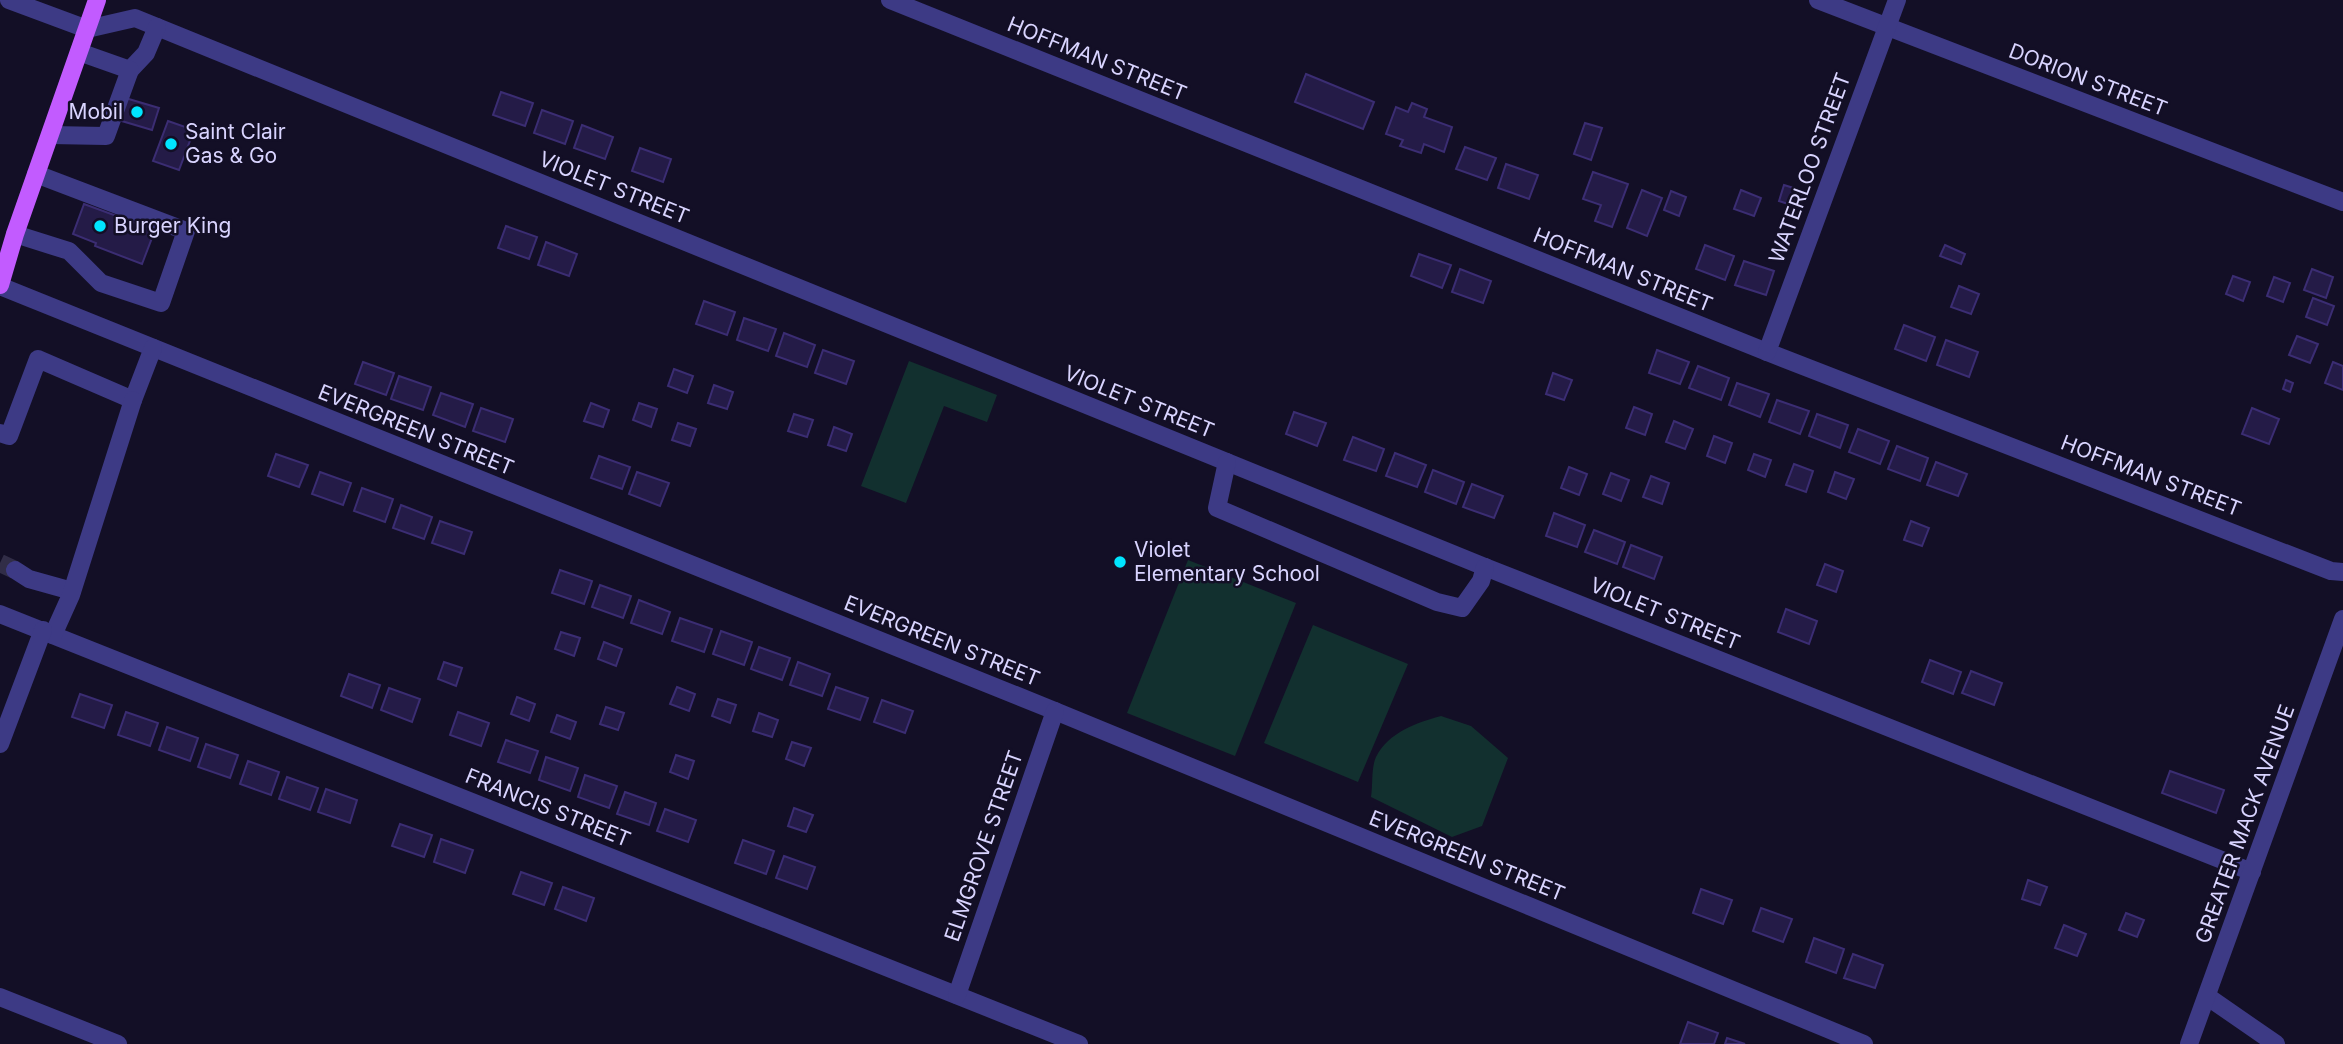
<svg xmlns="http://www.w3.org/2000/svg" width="2343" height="1044" font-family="Inter,sans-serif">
<rect width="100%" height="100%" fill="#130f26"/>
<g fill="#12302f">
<polygon points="909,361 997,395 987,422 944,406 906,503 861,486"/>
<polygon points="1188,560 1296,603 1235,756 1127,713"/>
<polygon points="1313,625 1408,664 1358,782 1264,743"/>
<path d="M1441,716L1471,726L1508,758L1482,826L1452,837L1371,797C1373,785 1371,768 1376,757C1389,732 1416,723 1441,716Z"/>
</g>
<g fill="#241b47" stroke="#3b2d73" stroke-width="2">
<polygon points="1306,74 1374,102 1363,129 1295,102"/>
<polygon points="501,92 533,103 525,126 493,115"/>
<polygon points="122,97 159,108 152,130 115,119"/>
<polygon points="1412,103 1427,109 1424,117 1452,127 1444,152 1424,144 1421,153 1400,146 1403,140 1386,134 1396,107 1408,112"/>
<polygon points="542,110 573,121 565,144 534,133"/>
<polygon points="168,121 194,130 179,170 153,161"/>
<polygon points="1585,123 1602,128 1591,160 1574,154"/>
<polygon points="582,125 613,137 605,159 574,148"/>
<polygon points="1465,147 1496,158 1487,180 1456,169"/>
<polygon points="640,148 671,159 663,182 632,171"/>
<polygon points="1506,164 1538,175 1529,199 1498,188"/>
<polygon points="1593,172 1628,184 1612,227 1595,221 1601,205 1583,199"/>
<polygon points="1784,185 1803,191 1797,207 1779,201"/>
<polygon points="1642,190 1662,198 1647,236 1627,228"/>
<polygon points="1741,190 1761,198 1754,216 1734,209"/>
<polygon points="1671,191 1686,197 1679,216 1664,210"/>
<polygon points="84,204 155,230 142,264 95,246 96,243 73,234"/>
<polygon points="506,226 537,237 529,259 498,248"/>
<polygon points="546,242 577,254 569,276 538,265"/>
<polygon points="1705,245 1734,256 1725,280 1696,269"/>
<polygon points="1945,245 1965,254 1961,264 1940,256"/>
<polygon points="1419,254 1451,265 1442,288 1411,276"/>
<polygon points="1744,261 1774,271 1766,295 1735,285"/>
<polygon points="1460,269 1491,281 1483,303 1452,292"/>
<polygon points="2312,269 2333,277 2326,298 2304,290"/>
<polygon points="2233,276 2250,282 2243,301 2226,294"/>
<polygon points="2274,277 2290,283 2283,302 2267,296"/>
<polygon points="1959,286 1979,294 1971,314 1951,307"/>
<polygon points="2313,298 2334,306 2327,325 2306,317"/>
<polygon points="704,301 735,312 727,335 696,324"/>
<polygon points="744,318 776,329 768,351 737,340"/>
<polygon points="1904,325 1935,337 1926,361 1895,349"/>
<polygon points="784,333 815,345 807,367 776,356"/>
<polygon points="2297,336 2318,344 2310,363 2289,355"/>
<polygon points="1946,340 1978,352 1969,377 1937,365"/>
<polygon points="823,350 854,361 846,384 815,373"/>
<polygon points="1657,350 1689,362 1680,384 1649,373"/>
<polygon points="363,362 394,373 386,395 355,384"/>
<polygon points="2333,362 2343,366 2343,390 2325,383"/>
<polygon points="1698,366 1729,378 1721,400 1689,388"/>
<polygon points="674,369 693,376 687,393 668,386"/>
<polygon points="1553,373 1572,380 1564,400 1546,394"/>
<polygon points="399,376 431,387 423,410 391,399"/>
<polygon points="2286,380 2293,383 2290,392 2283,389"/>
<polygon points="1737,383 1769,394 1760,417 1729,405"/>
<polygon points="714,385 733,392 727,409 708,403"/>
<polygon points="441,393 473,404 465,427 433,415"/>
<polygon points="1777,400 1809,411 1800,434 1769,422"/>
<polygon points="591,403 609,410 603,427 584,421"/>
<polygon points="639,403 657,409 651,427 633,420"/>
<polygon points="1634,407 1652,414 1645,435 1626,428"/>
<polygon points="481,408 513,419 505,442 473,431"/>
<polygon points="2252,408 2279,419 2269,444 2242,434"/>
<polygon points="1294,412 1326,423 1317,446 1286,434"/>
<polygon points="794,414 813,420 807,437 788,431"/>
<polygon points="1817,414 1848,425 1840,448 1809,436"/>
<polygon points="1674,421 1693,429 1685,449 1666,442"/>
<polygon points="678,423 696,429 690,446 672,440"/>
<polygon points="834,427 852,434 846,451 828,445"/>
<polygon points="1858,429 1889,441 1880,464 1849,452"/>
<polygon points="1714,436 1732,443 1725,463 1707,456"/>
<polygon points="1353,437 1384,449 1376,471 1344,460"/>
<polygon points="1897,446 1928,458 1920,481 1888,469"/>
<polygon points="1395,453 1426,465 1417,487 1386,476"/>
<polygon points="276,454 308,465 299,487 268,476"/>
<polygon points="1754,454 1771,460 1765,477 1748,470"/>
<polygon points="599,456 630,467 622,489 591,478"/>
<polygon points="1936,462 1967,474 1958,496 1927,485"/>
<polygon points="1794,464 1813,471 1806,492 1786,485"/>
<polygon points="1569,467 1587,474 1579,495 1561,488"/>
<polygon points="1433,470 1464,482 1456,504 1425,492"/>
<polygon points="320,472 351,483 343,505 312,494"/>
<polygon points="637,472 669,483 660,506 629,494"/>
<polygon points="1835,472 1854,479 1846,499 1828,492"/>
<polygon points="1611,473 1629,480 1621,501 1603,494"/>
<polygon points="1651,476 1669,483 1662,504 1643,497"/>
<polygon points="1472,484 1503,496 1494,518 1463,507"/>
<polygon points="362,488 393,499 385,522 354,511"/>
<polygon points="401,505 432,517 424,539 393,528"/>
<polygon points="1554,513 1585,525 1577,547 1546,536"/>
<polygon points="440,521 472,532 464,554 432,543"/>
<polygon points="1911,521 1929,528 1922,546 1904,540"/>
<polygon points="1594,530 1625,542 1617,564 1585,552"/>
<polygon points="1631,545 1662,557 1654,579 1623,567"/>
<polygon points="1825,564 1843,571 1836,592 1817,585"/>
<polygon points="560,570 592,581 584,604 552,593"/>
<polygon points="600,585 631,596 623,618 592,607"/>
<polygon points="639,600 670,612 662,634 631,623"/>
<polygon points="1786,609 1817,621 1809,644 1778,632"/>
<polygon points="680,618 712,629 704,652 672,641"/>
<polygon points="721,631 752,642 744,665 713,654"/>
<polygon points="561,632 580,638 574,656 555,649"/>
<polygon points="604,642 622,649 616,666 598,659"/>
<polygon points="759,647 790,658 782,680 751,669"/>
<polygon points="1930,660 1961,672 1953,694 1922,682"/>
<polygon points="444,662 462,668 456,686 438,679"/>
<polygon points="798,662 830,674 822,696 790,685"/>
<polygon points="1971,671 2002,683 1994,705 1962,693"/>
<polygon points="349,674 380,685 372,708 341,696"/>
<polygon points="677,687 695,694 689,711 670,704"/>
<polygon points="836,687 868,698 860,720 828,709"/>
<polygon points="389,688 420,699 412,722 381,710"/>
<polygon points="80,694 112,705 104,728 72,717"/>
<polygon points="517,697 535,704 529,721 511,714"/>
<polygon points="718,699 736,705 730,723 712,716"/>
<polygon points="882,700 913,711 905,733 874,722"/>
<polygon points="606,707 624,713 618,730 600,724"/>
<polygon points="126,712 158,723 150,746 118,735"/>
<polygon points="458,712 489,723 481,746 450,735"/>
<polygon points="759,713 778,720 772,737 753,731"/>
<polygon points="557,715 576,722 570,739 551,732"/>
<polygon points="167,727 198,738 190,761 159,750"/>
<polygon points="506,740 538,751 530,773 498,762"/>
<polygon points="792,742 811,748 804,766 786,759"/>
<polygon points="206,744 238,755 230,778 198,767"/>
<polygon points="676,755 694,761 688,779 670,772"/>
<polygon points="546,757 578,768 570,791 539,780"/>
<polygon points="248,761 279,772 271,795 240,784"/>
<polygon points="2170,771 2224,790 2216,813 2162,793"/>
<polygon points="585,775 617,786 609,808 578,797"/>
<polygon points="287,777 318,788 310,810 279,799"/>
<polygon points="326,789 357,800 350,823 318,812"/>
<polygon points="625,792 656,803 649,825 617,814"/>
<polygon points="794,808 813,815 806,832 788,826"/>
<polygon points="665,809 696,820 688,842 657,831"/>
<polygon points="400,824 432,835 424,857 392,846"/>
<polygon points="441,839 473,850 465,873 434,862"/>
<polygon points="743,840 774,851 766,874 735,863"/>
<polygon points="784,856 815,867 807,889 776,878"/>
<polygon points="521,872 552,883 544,905 513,894"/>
<polygon points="2028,880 2047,887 2040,905 2022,899"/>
<polygon points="563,887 594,898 586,921 555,909"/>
<polygon points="1701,889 1732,900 1723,924 1693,913"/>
<polygon points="1761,908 1792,919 1783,942 1753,931"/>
<polygon points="2126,913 2144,920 2137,937 2119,930"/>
<polygon points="2064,925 2086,934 2077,956 2055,948"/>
<polygon points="1814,938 1844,949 1836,973 1806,962"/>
<polygon points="1853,954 1883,965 1875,988 1844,978"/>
<polygon points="1688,1022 1718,1033 1714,1044 1680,1044"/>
<polygon points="1727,1038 1745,1044 1725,1044"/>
</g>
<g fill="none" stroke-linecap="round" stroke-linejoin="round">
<polyline stroke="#312d47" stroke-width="18" stroke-dasharray="18 9" stroke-linecap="butt" points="0,563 15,570"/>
<g stroke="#3d3a85" stroke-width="18">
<polyline points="9,0 87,29 135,18 1485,567 2252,872"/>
<polyline points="890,0 1767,352 2331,571 2343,572"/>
<polyline points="1818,0 2343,202"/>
<polyline points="130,70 146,53 157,27"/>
<polyline points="50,135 106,136 130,70 79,52"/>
<polyline points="15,234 69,251 101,283 161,303 186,231 36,174"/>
<polyline points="0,286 1055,711 1864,1044"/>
<polyline points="1767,352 1897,0"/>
<polyline points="0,433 9,436 38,359 133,400 153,348"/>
<polyline points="1227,462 1217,508 1437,602 1462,608 1481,581 1485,567"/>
<polyline points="15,570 29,579 72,591"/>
<polyline points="0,614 1079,1044"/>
<polyline points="53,635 71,595 133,400"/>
<polyline points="0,744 43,630"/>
<polyline points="957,995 1055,711"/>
<polyline points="0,997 118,1044"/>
<polyline points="2208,997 2276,1044"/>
<polyline points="2189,1044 2343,619"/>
</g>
<polyline stroke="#c25bff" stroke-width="18" points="0,285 15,234 97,0"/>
</g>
<g fill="#00e5ff" stroke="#130f26" stroke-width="2.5">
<circle cx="137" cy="112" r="7"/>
<circle cx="171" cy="144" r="7"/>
<circle cx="100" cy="226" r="7"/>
<circle cx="1120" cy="562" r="7"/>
</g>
<g text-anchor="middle" stroke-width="5" stroke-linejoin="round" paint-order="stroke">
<g font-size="21" fill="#d9d4ff" stroke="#130f26">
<text transform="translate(1097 59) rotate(22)" y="7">HOFFMAN STREET</text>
<text transform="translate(2088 80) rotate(21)" y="7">DORION STREET</text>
<text transform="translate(1810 168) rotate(-70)" y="7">WATERLOO STREET</text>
<text transform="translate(614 188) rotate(22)" y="7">VIOLET STREET</text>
<text transform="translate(1623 270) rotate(22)" y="7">HOFFMAN STREET</text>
<text transform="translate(1139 402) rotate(22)" y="7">VIOLET STREET</text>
<text transform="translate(416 430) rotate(22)" y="7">EVERGREEN STREET</text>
<text transform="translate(2151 476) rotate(21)" y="7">HOFFMAN STREET</text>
<text transform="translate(1665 614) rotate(22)" y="7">VIOLET STREET</text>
<text transform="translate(942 641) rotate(22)" y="7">EVERGREEN STREET</text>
<text transform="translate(548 808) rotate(22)" y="7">FRANCIS STREET</text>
<text transform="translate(2245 824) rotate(-70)" y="7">GREATER MACK AVENUE</text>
<text transform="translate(984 846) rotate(-71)" y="7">ELMGROVE STREET</text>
<text transform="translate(1467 856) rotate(22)" y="7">EVERGREEN STREET</text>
</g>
<g font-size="21" fill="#d9d4ff" stroke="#130f26" text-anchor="start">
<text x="123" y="119" text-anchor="end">Mobil</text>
<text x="185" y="139">Saint Clair<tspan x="185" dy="24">Gas &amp; Go</tspan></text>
<text x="114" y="233">Burger King</text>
<text x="1134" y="557">Violet<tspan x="1134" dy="24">Elementary School</tspan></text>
</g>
</g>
</svg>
